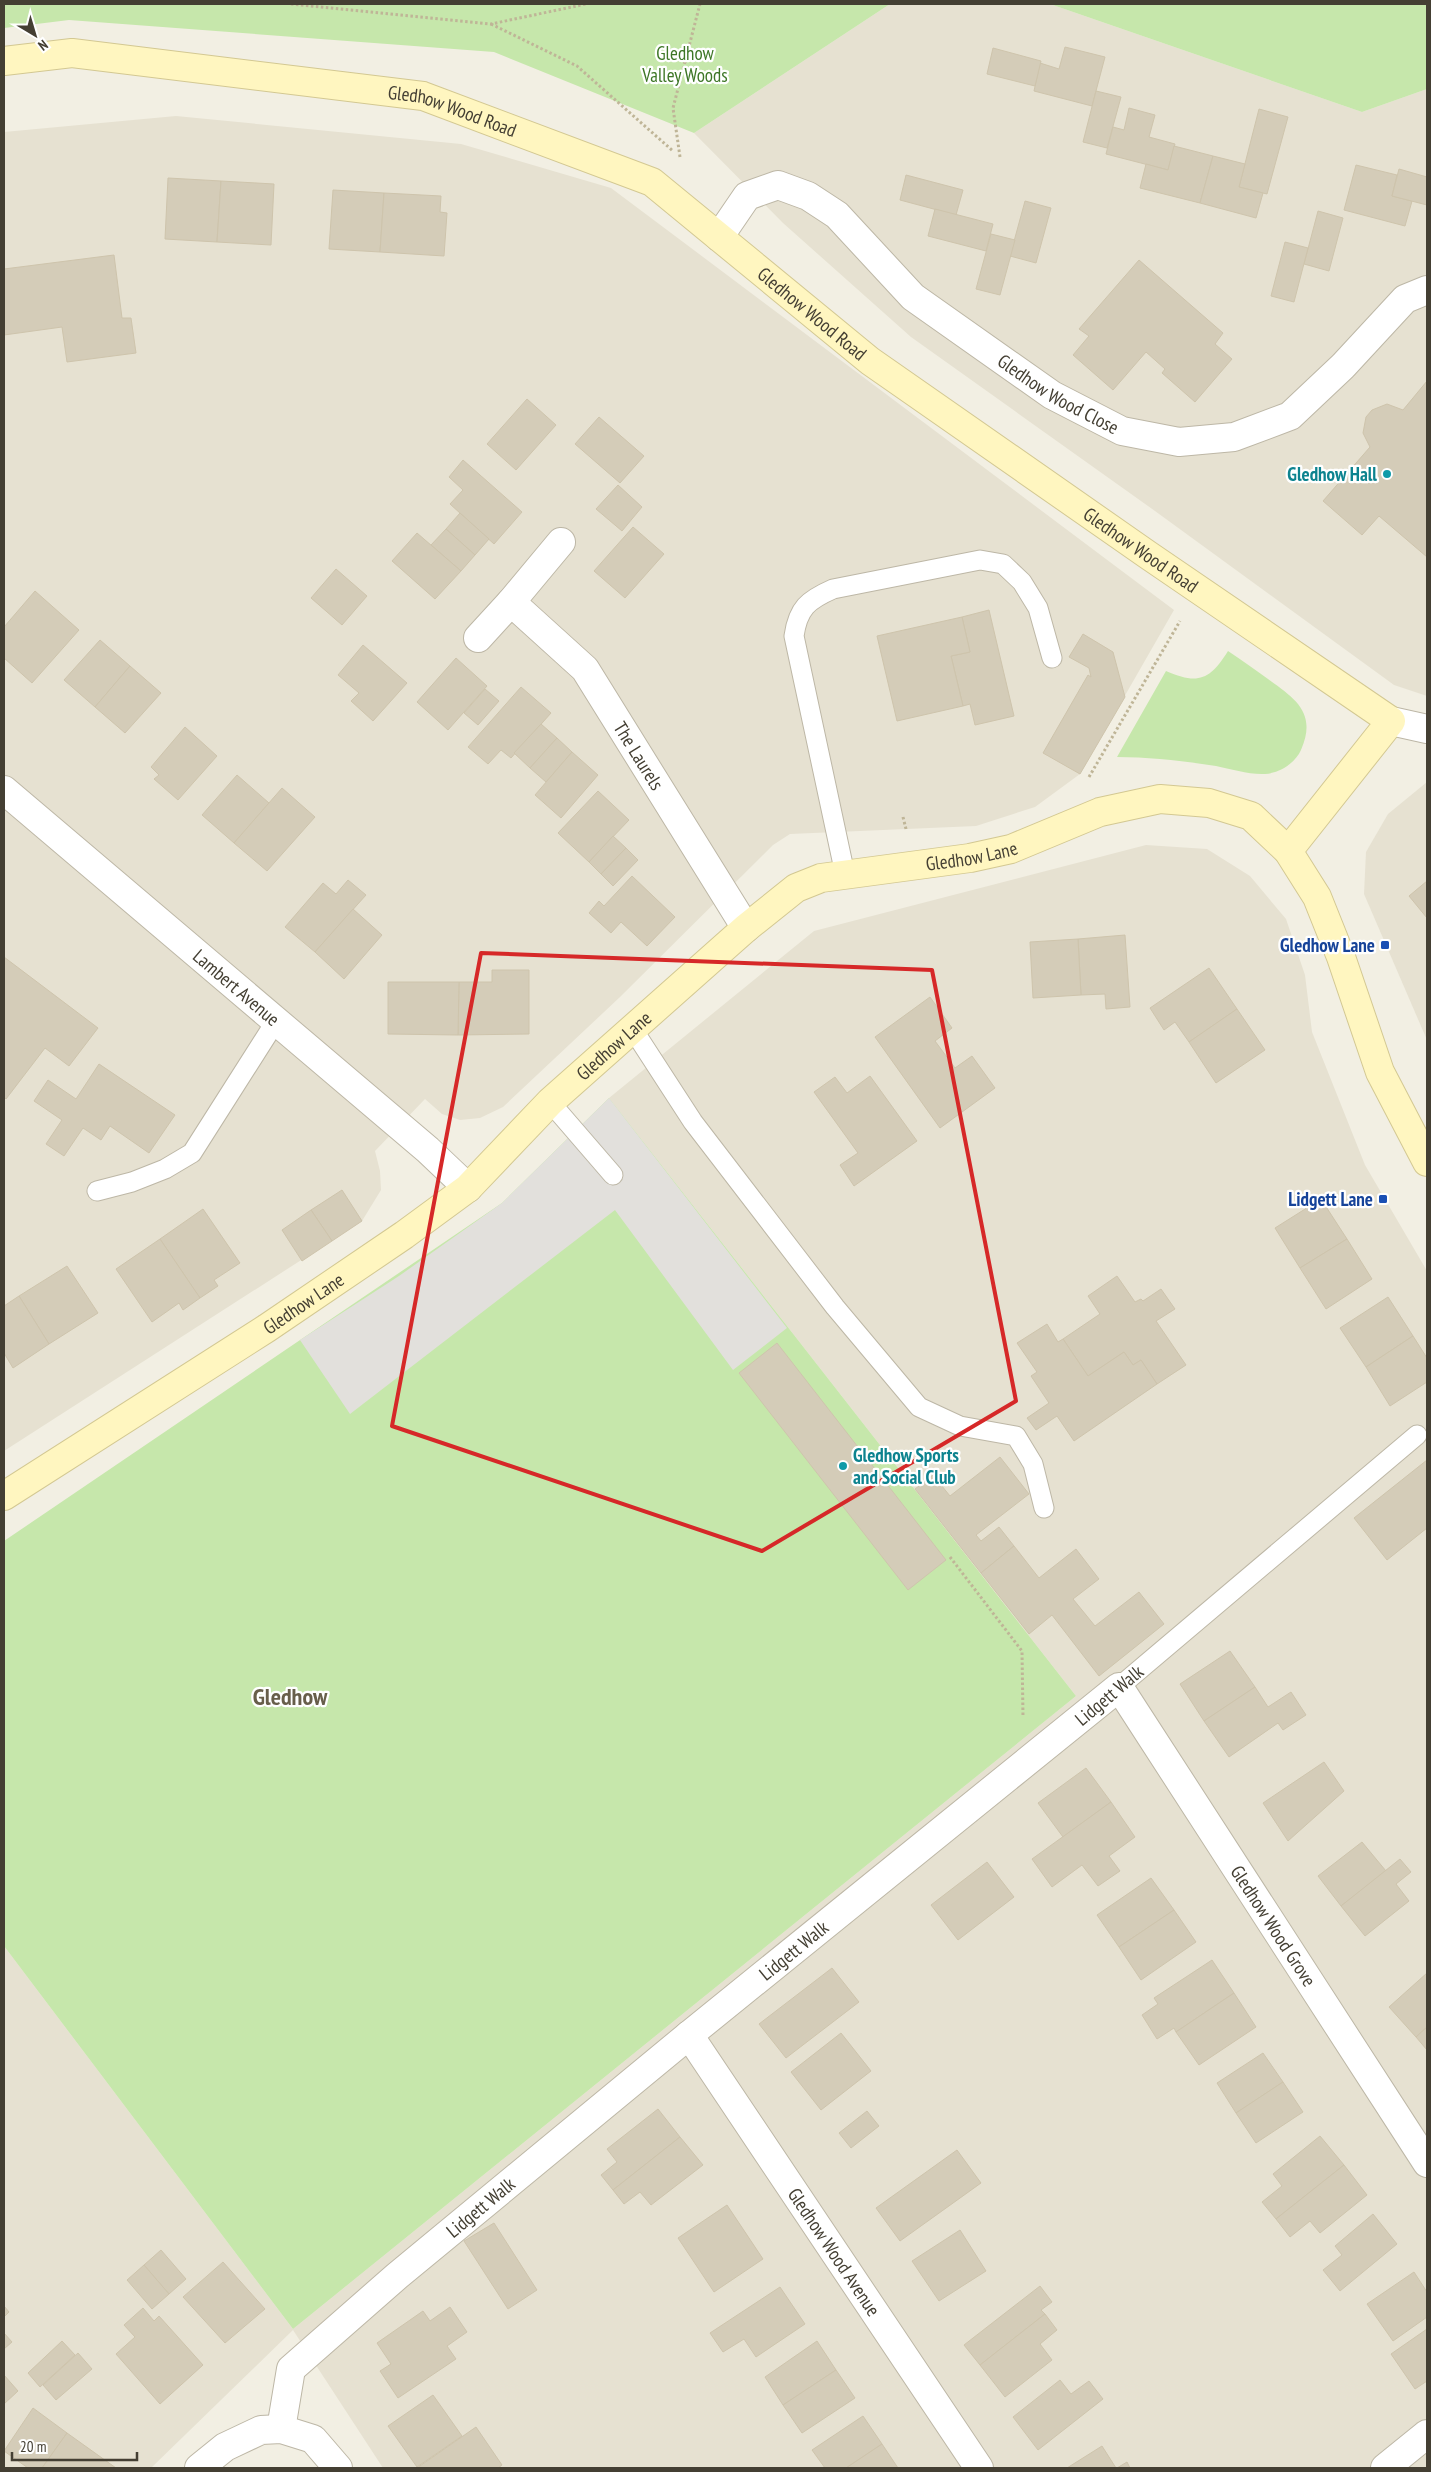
<svg xmlns="http://www.w3.org/2000/svg" width="1431" height="2472" font-family="'PT Sans Narrow',sans-serif">
<rect width="100%" height="100%" fill="#f2efe3"/>
<g fill="#e6e1d1">
<polygon points="890,4 1050,4 1362,112 1427,89 1427,696 1394,685 1155,511 911,337 783,223 694,133"/>
<polygon points="176,116 461,144 611,188 1174,610 1080,774 1035,807 976,826 790,834 773,845 620,997 503,1107 480,1118 460,1120 442,1114 425,1099 375,1151 380,1171 381,1190 362,1221 4,1451 4,132"/>
<polygon points="1427,782 1427,1040 1364,894 1366,852 1388,814"/>
<polygon points="1146,845 1207,849 1250,876 1286,919 1305,975 1312,1032 1365,1165 1427,1271 1427,2468 383,2468 293,2330 151,2468 4,2468 4,1946 293,2329 1076,1696 609,1098 814,931"/>
</g>
<g fill="#c6e7ab">
<polygon points="4,4 890,4 694,133 494,52 69,20 4,28"/>
<polygon points="1050,4 1427,4 1427,89 1362,112"/>
<path d="M1228,651C1242,660 1255,670 1268,679C1296,699 1317,713 1301,750C1295,763 1280,773 1265,774C1250,775 1231,769 1216,766C1184,761 1150,757 1117,757L1166,671C1198,685 1210,680 1228,651Z"/>
<polygon points="609,1098 1076,1696 293,2329 4,1946 4,1541 502,1203"/>
</g>
<polygon fill="#e2e0dc" points="609,1098 787,1328 733,1370 615,1210 350,1414 300,1340 399,1276 502,1203"/>
<g fill="#d4ccb8" stroke="#cec4ac">
<polygon points="1065,47 1105,57 1092,106 1034,91 1040,63 1059,69"/>
<polygon points="993,48 1041,61 1035,86 987,74"/>
<polygon points="1096,91 1121,97 1107,148 1083,142"/>
<polygon points="1129,108 1155,115 1149,137 1175,144 1168,170 1106,154 1113,127 1124,130"/>
<polygon points="1259,109 1288,117 1267,194 1239,187"/>
<polygon points="1174,146 1213,156 1200,203 1140,188 1146,164 1168,170"/>
<polygon points="1213,156 1245,164 1239,187 1263,193 1256,218 1200,203"/>
<polygon points="1356,165 1397,175 1392,196 1412,201 1405,226 1344,210"/>
<polygon points="1399,169 1427,177 1427,205 1392,196"/>
<polygon points="906,175 963,190 956,215 900,200"/>
<polygon points="168,178 221,181 217,242 165,239"/>
<polygon points="221,181 274,184 271,245 217,242"/>
<polygon points="333,190 384,193 380,252 329,249"/>
<polygon points="384,193 441,196 440,212 447,213 444,256 380,252"/>
<polygon points="1025,201 1051,208 1036,263 1010,256"/>
<polygon points="935,209 993,224 986,251 928,236"/>
<polygon points="1318,211 1343,218 1329,271 1304,264"/>
<polygon points="991,234 1015,240 1000,295 976,289"/>
<polygon points="1285,242 1308,248 1294,302 1271,296"/>
<polygon points="114,255 122,318 131,318 136,353 67,362 62,327 4,335 4,269"/>
<polygon points="1139,260 1223,333 1215,344 1232,359 1195,402 1162,373 1165,369 1146,352 1113,390 1073,355 1089,336 1079,329"/>
<polygon points="1427,381 1427,557 1379,516 1362,535 1323,501 1370,447 1363,433 1366,417 1372,410 1387,404 1403,410"/>
<polygon points="527,399 556,425 516,470 487,444"/>
<polygon points="599,417 644,456 620,483 575,444"/>
<polygon points="463,460 522,512 494,544 450,504 463,490 449,477"/>
<polygon points="618,485 642,507 622,531 596,509"/>
<polygon points="460,513 489,539 475,555 446,529"/>
<polygon points="633,527 664,554 625,598 594,571"/>
<polygon points="446,529 475,555 461,571 431,545"/>
<polygon points="417,533 461,571 435,599 392,561"/>
<polygon points="336,569 367,596 342,625 311,598"/>
<polygon points="35,591 79,630 32,683 4,658 4,627"/>
<polygon points="989,610 1014,716 975,725 970,704 963,706 951,656 970,652 962,617"/>
<polygon points="962,617 970,652 951,656 963,706 897,721 877,636"/>
<polygon points="1083,634 1113,652 1125,697 1080,774 1043,753 1088,675 1091,677 1089,668 1069,657"/>
<polygon points="100,640 130,666 95,707 64,680"/>
<polygon points="363,645 407,683 373,721 351,701 359,693 338,675"/>
<polygon points="456,658 487,686 448,730 417,702"/>
<polygon points="130,666 161,693 125,733 95,707"/>
<polygon points="521,687 551,713 511,758 501,750 488,764 468,747"/>
<polygon points="485,689 499,701 478,725 464,713"/>
<polygon points="541,724 557,738 530,768 514,753"/>
<polygon points="185,727 217,756 178,800 154,779 159,775 151,767"/>
<polygon points="557,738 572,752 546,782 530,768"/>
<polygon points="572,752 598,775 561,818 535,795"/>
<polygon points="237,775 269,803 234,843 202,815"/>
<polygon points="282,788 315,817 267,871 234,843"/>
<polygon points="598,791 629,820 589,862 558,833"/>
<polygon points="613,836 626,848 601,874 589,862"/>
<polygon points="626,848 638,860 613,886 601,874"/>
<polygon points="632,876 675,917 647,946 621,922 611,933 589,913 599,901 604,906"/>
<polygon points="348,880 366,895 315,952 285,927 323,883 336,894"/>
<polygon points="1427,881 1427,918 1409,896"/>
<polygon points="353,909 382,935 344,979 315,952"/>
<polygon points="1125,935 1130,1007 1106,1009 1105,994 1081,995 1078,939"/>
<polygon points="1078,939 1081,995 1033,998 1030,942"/>
<polygon points="4,957 98,1028 69,1066 45,1048 6,1099 4,1097"/>
<polygon points="1209,968 1237,1009 1189,1042 1175,1022 1164,1030 1150,1008"/>
<polygon points="492,970 529,970 529,1034 458,1035 459,982 492,982"/>
<polygon points="388,982 459,982 458,1035 388,1034"/>
<polygon points="930,997 952,1028 935,1041 955,1068 972,1056 995,1088 940,1128 875,1037"/>
<polygon points="1237,1009 1265,1050 1216,1083 1189,1042"/>
<polygon points="99,1064 175,1115 149,1153 110,1126 101,1140 83,1128 64,1156 46,1144 62,1120 34,1101 48,1080 76,1099"/>
<polygon points="870,1076 917,1141 854,1186 840,1165 858,1153 814,1092 835,1077 847,1093"/>
<polygon points="342,1190 362,1221 332,1241 311,1210"/>
<polygon points="1321,1199 1347,1239 1300,1268 1275,1228"/>
<polygon points="203,1209 240,1263 214,1280 218,1286 200,1298 160,1239"/>
<polygon points="311,1210 332,1241 302,1261 282,1230"/>
<polygon points="160,1239 200,1298 183,1310 179,1303 152,1322 116,1269"/>
<polygon points="1347,1239 1372,1279 1326,1309 1300,1268"/>
<polygon points="67,1266 98,1313 49,1344 19,1296"/>
<polygon points="1117,1276 1135,1302 1141,1299 1143,1301 1161,1289 1175,1309 1156,1321 1186,1365 1157,1384 1141,1360 1133,1365 1124,1352 1088,1376 1063,1339 1100,1314 1088,1296"/>
<polygon points="19,1296 49,1344 13,1368 4,1353 4,1306"/>
<polygon points="1388,1297 1413,1336 1366,1367 1340,1328"/>
<polygon points="1047,1324 1058,1342 1063,1339 1088,1376 1124,1352 1133,1365 1141,1360 1157,1384 1074,1441 1057,1416 1036,1430 1027,1418 1049,1403 1031,1376 1037,1372 1017,1343"/>
<polygon points="1413,1336 1427,1358 1427,1382 1390,1406 1366,1367"/>
<polygon points="777,1343 946,1560 908,1590 739,1373"/>
<polygon points="1000,1457 1029,1494 976,1535 981,1541 999,1527 1014,1546 981,1573 915,1489 933,1475 950,1496"/>
<polygon points="1427,1460 1427,1528 1387,1560 1354,1518"/>
<polygon points="1014,1546 1039,1578 1076,1549 1099,1579 1073,1599 1095,1626 1139,1592 1164,1624 1099,1676 1052,1615 1029,1634 981,1573"/>
<polygon points="1230,1651 1255,1687 1204,1721 1180,1684"/>
<polygon points="1255,1687 1268,1707 1291,1692 1306,1715 1283,1730 1278,1723 1229,1757 1204,1721"/>
<polygon points="1324,1762 1344,1791 1288,1841 1263,1803"/>
<polygon points="1086,1768 1111,1802 1063,1837 1038,1803"/>
<polygon points="1111,1802 1135,1837 1109,1856 1120,1871 1098,1886 1082,1865 1052,1887 1032,1859"/>
<polygon points="1362,1842 1386,1871 1341,1906 1318,1876"/>
<polygon points="1400,1859 1411,1872 1396,1884 1409,1901 1365,1936 1341,1906"/>
<polygon points="987,1862 1014,1897 958,1940 931,1905"/>
<polygon points="1151,1878 1174,1910 1119,1947 1097,1915"/>
<polygon points="1174,1910 1196,1942 1141,1980 1119,1947"/>
<polygon points="1212,1960 1234,1993 1176,2032 1174,2028 1157,2039 1142,2015 1158,2004 1154,1998"/>
<polygon points="832,1968 859,2002 786,2058 759,2024"/>
<polygon points="1427,1973 1427,2027 1416,2037 1389,2007"/>
<polygon points="1234,1993 1256,2027 1199,2065 1176,2032"/>
<polygon points="1427,2027 1427,2050 1416,2037"/>
<polygon points="841,2033 871,2071 821,2110 791,2072"/>
<polygon points="1263,2053 1283,2082 1236,2113 1217,2083"/>
<polygon points="1283,2082 1303,2112 1256,2143 1236,2113"/>
<polygon points="658,2109 680,2137 613,2190 601,2175 617,2162 607,2149"/>
<polygon points="867,2111 879,2126 851,2148 839,2133"/>
<polygon points="1320,2136 1344,2165 1276,2219 1262,2202 1282,2186 1273,2174"/>
<polygon points="680,2137 703,2165 651,2205 640,2192 624,2204 613,2190"/>
<polygon points="957,2150 981,2183 900,2241 876,2208"/>
<polygon points="1344,2165 1367,2195 1320,2233 1310,2221 1290,2237 1276,2219"/>
<polygon points="727,2205 763,2259 714,2292 678,2238"/>
<polygon points="1373,2214 1397,2244 1340,2291 1323,2270 1342,2255 1335,2246"/>
<polygon points="494,2223 537,2290 508,2309 464,2241"/>
<polygon points="960,2230 986,2271 939,2301 912,2261"/>
<polygon points="161,2250 186,2279 169,2294 144,2265"/>
<polygon points="223,2262 265,2309 225,2343 183,2297"/>
<polygon points="144,2265 169,2294 152,2309 127,2280"/>
<polygon points="1414,2272 1427,2292 1427,2317 1393,2341 1367,2304"/>
<polygon points="1040,2286 1052,2302 1041,2310 1045,2314 980,2365 964,2345"/>
<polygon points="780,2287 805,2324 756,2357 744,2339 723,2352 710,2333"/>
<polygon points="4,2306 9,2312 4,2317"/>
<polygon points="450,2307 467,2332 447,2346 456,2359 398,2398 380,2371 391,2364 377,2343 423,2311 430,2321"/>
<polygon points="143,2308 154,2321 159,2316 203,2365 160,2404 116,2354 135,2337 124,2325"/>
<polygon points="1045,2314 1057,2330 1040,2344 1052,2360 1005,2397 980,2365"/>
<polygon points="1427,2329 1427,2381 1415,2389 1391,2354"/>
<polygon points="4,2333 12,2342 4,2349"/>
<polygon points="62,2341 75,2355 40,2387 28,2373"/>
<polygon points="817,2341 836,2370 783,2405 765,2377"/>
<polygon points="78,2353 92,2369 56,2400 43,2385"/>
<polygon points="836,2370 855,2398 802,2433 783,2405"/>
<polygon points="4,2375 18,2391 4,2404"/>
<polygon points="1060,2380 1071,2394 1089,2381 1103,2399 1038,2450 1013,2417"/>
<polygon points="433,2395 462,2436 417,2467 388,2426"/>
<polygon points="33,2408 67,2433 42,2468 28,2468 4,2451"/>
<polygon points="863,2416 882,2444 846,2468 825,2468 812,2450"/>
<polygon points="476,2427 502,2465 498,2468 417,2468"/>
<polygon points="67,2433 116,2468 42,2468"/>
<polygon points="882,2444 898,2468 846,2468"/>
<polygon points="1102,2446 1116,2468 1067,2468"/>
<polygon points="1127,2462 1130,2468 1117,2468"/>
</g>
<g fill="none" stroke-linecap="round" stroke-linejoin="round">
<defs>
<g id="lane">
<path d="M845,874L794,636C798,608 808,600 833,589L980,560L1003,564L1022,582L1038,608L1052,658"/>
<polyline points="632,1028 693,1122 835,1307 919,1407 960,1426 1016,1436 1033,1464 1044,1508"/>
<polyline points="550,1102 613,1175"/>
<polyline points="97,1191 132,1182 165,1169 192,1153 276,1021"/>
<polyline points="1119,1687 1417,1435"/>
</g>
<g id="street">
<path id="s1" d="M719,237L747,196L778,185L808,196L837,215L913,297L1052,395L1122,431L1179,442L1234,437L1290,416L1343,366L1405,299L1427,290"/>
<path id="s2" d="M561,542L511,602L585,669L746,928"/>
<polyline points="478,638 511,602"/>
<polyline points="1391,721 1427,729"/>
<path id="s3" d="M4,790L428,1150L468,1188"/>
<path id="s4" d="M689,2035L979,2468"/>
<path id="s5" d="M281,2429L291,2369L397,2276L689,2035L1119,1687L1427,2163"/>
<polyline points="199,2468 225,2447 261,2430 281,2429 313,2439 338,2468"/>
<polyline points="1385,2468 1427,2434"/>
</g>
<g id="secondary">
<path id="s6" d="M4,61L72,53L423,96L652,182L870,361L1148,555L1391,721L1288,851"/>
<path id="s7" d="M4,1496L267,1328L404,1235L468,1188L550,1102L746,928L796,888L821,878L970,858L1011,849L1100,812L1160,799L1209,803L1251,816L1288,851L1317,897L1341,957L1380,1072L1427,1162"/>
</g>
</defs>
<use href="#lane" stroke="#bdb7a6" stroke-width="21"/>
<use href="#street" stroke="#bdb7a6" stroke-width="30"/>
<use href="#secondary" stroke="#d3c892" stroke-width="30"/>
<g stroke="#bfb597" stroke-width="3" stroke-dasharray="2.5 2.5" stroke-linecap="butt">
<polyline points="291,4 491,24 586,4"/>
<polyline points="491,24 577,66 673,151"/>
<polyline points="680,157 673,108 700,4"/>
<polyline points="1089,777 1180,621"/>
<polyline points="903,817 906,829"/>
<polyline points="950,1557 1022,1651 1023,1717"/>
</g>
<use href="#lane" stroke="#fff" stroke-width="19"/>
<use href="#street" stroke="#fff" stroke-width="28"/>
<use href="#secondary" stroke="#fff6c0" stroke-width="28"/>
</g>
<path fill="none" stroke="#d62828" stroke-width="4" stroke-linejoin="round" d="M481,953L932,970L1016,1401L762,1551L392,1426Z"/>
<g fill="#0f9aa8" stroke="#fff" stroke-width="2">
<circle cx="1387" cy="474" r="5"/>
<circle cx="843" cy="1466" r="5"/>
</g>
<g fill="#1a4fb4" stroke="#fff" stroke-width="2">
<rect x="1380" y="940" width="10" height="10" rx="2.5"/>
<rect x="1378" y="1194" width="10" height="10" rx="2.5"/>
</g>
<g text-anchor="middle" stroke-width="4.5" stroke-linejoin="round" paint-order="stroke">
<g font-size="19" fill="#3d7626" stroke="#fff">
<text x="685" y="60">Gledhow<tspan x="685" dy="22">Valley Woods</tspan></text>
</g>
<g font-size="19" fill="#443f33" stroke="#fff">
<text dy="7" stroke="none"><textPath href="#s6" startOffset="454">Gledhow Wood Road</textPath></text>
<text dy="7" stroke="none"><textPath href="#s6" startOffset="874">Gledhow Wood Road</textPath></text>
<text dy="7" stroke="none"><textPath href="#s1" startOffset="436">Gledhow Wood Close</textPath></text>
<text dy="7" stroke="none"><textPath href="#s6" startOffset="1279">Gledhow Wood Road</textPath></text>
<text dy="7" stroke="none"><textPath href="#s2" startOffset="280">The Laurels</textPath></text>
<text dy="7" stroke="none"><textPath href="#s7" startOffset="1181">Gledhow Lane</textPath></text>
<text dy="7" stroke="none"><textPath href="#s3" startOffset="305">Lambert Avenue</textPath></text>
<text dy="7" stroke="none"><textPath href="#s7" startOffset="761">Gledhow Lane</textPath></text>
<text dy="7" stroke="none"><textPath href="#s7" startOffset="356">Gledhow Lane</textPath></text>
<text transform="translate(1109 1695) rotate(-40)" y="7">Lidgett Walk</text>
<text dy="7" stroke="none"><textPath href="#s5" startOffset="1418">Gledhow Wood Grove</textPath></text>
<text dy="7" stroke="none"><textPath href="#s5" startOffset="715">Lidgett Walk</textPath></text>
<text dy="7" stroke="none"><textPath href="#s5" startOffset="310">Lidgett Walk</textPath></text>
<text dy="7" stroke="none"><textPath href="#s4" startOffset="261">Gledhow Wood Avenue</textPath></text>
</g>
<g font-size="19" font-weight="bold" fill="#0d838f" stroke="#fff" text-anchor="end">
<text x="1377" y="481">Gledhow Hall</text>
<text x="853" y="1462" text-anchor="start">Gledhow Sports<tspan x="853" dy="22">and Social Club</tspan></text>
</g>
<g font-size="19" font-weight="bold" fill="#164399" stroke="#fff" text-anchor="end">
<text x="1375" y="952">Gledhow Lane</text>
<text x="1373" y="1206">Lidgett Lane</text>
</g>
<g font-size="24" font-weight="bold" fill="#675e4a" stroke="#fff">
<text x="290" y="1705">Gledhow</text>
</g>
</g>
<rect width="1431" height="2472" fill="none" stroke="#443f33" stroke-width="10"/>
<g transform="translate(35 35) rotate(142)" stroke="#ffffff" stroke-width="4" paint-order="stroke">
<path d="M0-4L9 19L0 12L-9 19Z" fill="#443f33"/>
<text y="-8" font-size="14" font-weight="bold" text-anchor="middle" fill="#443f33">N</text>
</g>
<path d="M12 2452v8h125v-8" fill="none" stroke="#443f33" stroke-width="2.5"/>
<text x="20" y="2452" font-size="15" fill="#443f33" stroke="#ffffff" stroke-width="4" paint-order="stroke">20 m</text>
</svg>
